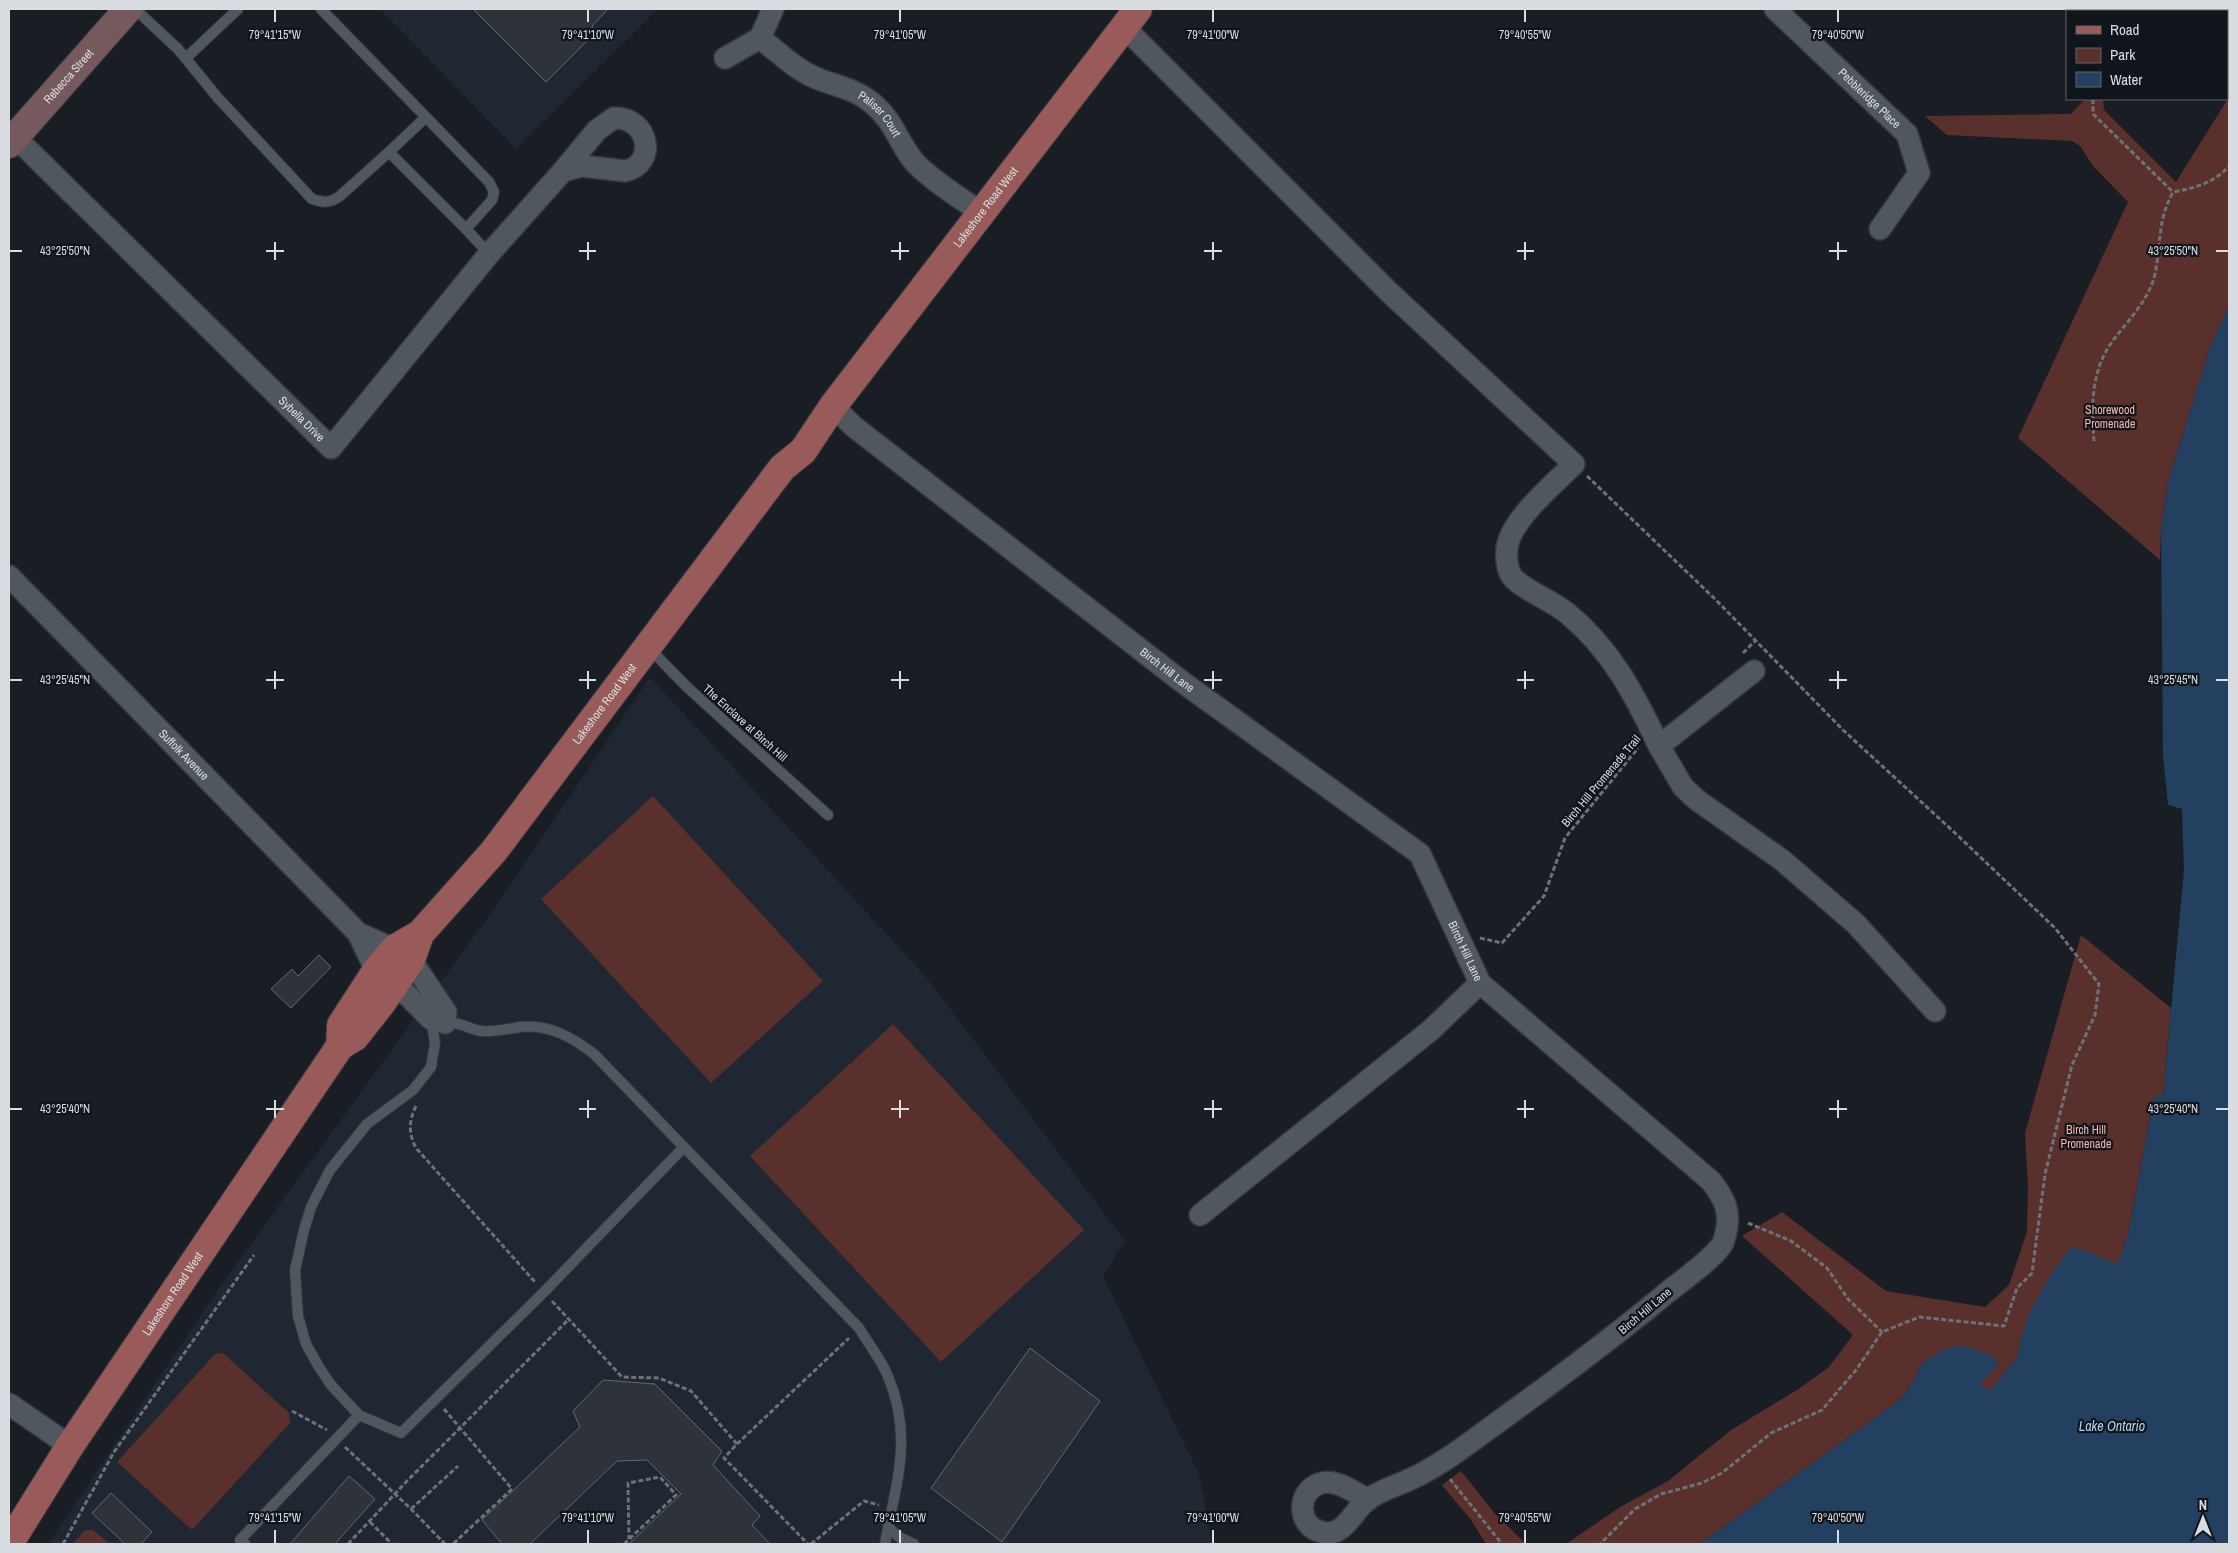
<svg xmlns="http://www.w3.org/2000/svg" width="2238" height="1553" font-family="'Archivo Narrow',sans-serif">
<rect width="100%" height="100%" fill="#191e25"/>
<g fill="#1e2732">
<polygon points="380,9 658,9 516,149"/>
<polygon points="650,677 926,977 1125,1241 1103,1276 1199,1474 1212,1544 48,1544 214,1295 496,906"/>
</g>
<g fill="#5a302c">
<polygon points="2229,97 2229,305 2209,350 2168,482 2161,527 2160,560 2018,438 2128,202 2093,166 2080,146 2072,141 1947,135 1925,116 2071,114 2085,99 2103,99 2104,110 2176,182"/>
<polygon points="653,796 823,981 711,1083 541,899"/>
<polygon points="2081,935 2171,1008 2163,1096 2154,1096 2128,1235 2118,1265 2020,1341 2018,1356 1990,1392 1979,1384 1998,1365 1921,1364 1914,1380 1901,1399 1700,1544 1566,1544 1620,1507 1668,1481 1731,1430 1797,1390 1829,1367 1853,1335 1742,1236 1782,1212 1886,1291 1985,1307 2009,1285 2027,1232 2028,1186 2025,1133"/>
<polygon points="893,1024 1084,1230 941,1362 750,1156"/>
<polygon points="223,1353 289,1413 290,1423 192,1530 117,1462 215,1354"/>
<polygon points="1461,1471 1496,1515 1526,1544 1486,1544 1471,1520 1442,1485"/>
<polygon points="85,1530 93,1530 110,1544 73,1544"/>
</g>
<polygon fill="#244060" points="2229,305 2229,1544 1700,1544 1901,1399 1914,1380 1921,1364 1943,1349 1966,1346 1994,1357 1998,1365 1980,1384 1990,1391 2018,1356 2020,1341 2032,1307 2051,1274 2072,1246 2118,1264 2128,1235 2154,1096 2163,1096 2184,870 2182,809 2168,805 2163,756 2161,528 2168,482 2209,350"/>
<g fill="#2d3339" stroke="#626970">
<polygon points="473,9 608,9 592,26 596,32 546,82"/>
<polygon points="319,955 331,967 291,1008 271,989 292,969 298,976"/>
<polygon points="1030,1348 1100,1401 1002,1542 931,1488"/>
<polygon points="603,1380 655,1384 722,1451 713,1465 760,1516 752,1525 770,1544 629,1544 681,1494 647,1460 617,1461 530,1544 502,1544 482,1520 580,1427 573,1411"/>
<polygon points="349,1476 375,1499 335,1544 290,1544"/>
<polygon points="111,1493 152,1532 141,1544 125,1544 92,1513"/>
</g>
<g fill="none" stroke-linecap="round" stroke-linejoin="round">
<defs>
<g id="lane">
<path d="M135,9L178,49L218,98L312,199C324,203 330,203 340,196L389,152"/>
<polyline points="321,9 489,182 494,192 492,200 466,229 389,152 426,117"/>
<polyline points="186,58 238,9"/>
<polyline points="466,229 489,254"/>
<polyline points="648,647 687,687 828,815"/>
<polyline points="431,1019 435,1043 431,1067 413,1090 367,1124 330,1170 311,1207 304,1230 295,1270 298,1316 306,1344 319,1367 331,1385 359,1415 401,1433 544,1292 683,1148"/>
<path d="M445,1023C459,1021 468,1029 482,1031C495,1032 508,1029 520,1027C549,1024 572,1037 594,1054L859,1328C868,1343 880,1358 887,1374C914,1436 896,1482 885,1544"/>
<polyline points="888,1527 899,1537 914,1544"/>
<polyline points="245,1544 240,1540 359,1415"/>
</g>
<g id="street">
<path id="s1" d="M1775,9L1907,134L1919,173L1880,229"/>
<path d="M1125,28L1389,292L1574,464C1554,484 1509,521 1507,549C1506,558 1507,571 1513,578C1527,592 1551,600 1567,613C1611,649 1635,695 1659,746L1754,671"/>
<path id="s2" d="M760,38C778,52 795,69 816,78C835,86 856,89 872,103C893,120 897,139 912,159C926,177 962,199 981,213"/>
<polyline points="725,58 760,38 773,9"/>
<path d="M614,118C649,117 658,164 625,171L582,166L563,171L597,130Z"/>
<path id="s3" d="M15,137L331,448L489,254L563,171"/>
<path id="s4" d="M833,406L853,426L1181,681L1420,854L1480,983L1711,1181C1724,1198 1731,1211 1726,1232C1725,1236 1724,1241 1723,1243C1714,1258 1683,1280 1669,1291C1620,1332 1568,1371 1516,1409C1482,1433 1450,1460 1413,1478C1399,1485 1381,1490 1368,1499C1352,1511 1344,1541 1318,1531C1300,1524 1297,1499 1313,1487C1331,1474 1352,1491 1368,1500"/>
<path id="s5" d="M9,576L358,933L376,971L396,984L431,1019L445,1023L446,1012L411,960L394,949L358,933"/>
<polyline points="1659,746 1683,787 1697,800 1782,860 1856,924 1935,1011"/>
<polyline points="1200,1215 1431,1030 1480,983"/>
<polyline points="9,1404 70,1446"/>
</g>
<g id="secondary">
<path id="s6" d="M9,144L128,9"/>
</g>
<g id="primary">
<path id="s7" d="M340,1046L341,1025L376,971L394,949L420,934L494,851L782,468L803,451L833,406L1138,9"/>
<path id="s8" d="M9,1544L70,1446L340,1046L355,1037L381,1004L411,960L420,934"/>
</g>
</defs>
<use href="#lane" stroke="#34373c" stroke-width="12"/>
<use href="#street" stroke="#34373c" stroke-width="24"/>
<use href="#secondary" stroke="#34373c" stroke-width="30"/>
<use href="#primary" stroke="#34373c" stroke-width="30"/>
<g stroke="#6e7278" stroke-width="3" stroke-dasharray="5 2.5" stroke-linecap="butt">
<polyline points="2089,9 2089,11"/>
<polyline points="2093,99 2093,114 2173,192"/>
<path d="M2094,441C2091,406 2091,369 2114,339C2129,320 2147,301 2154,278C2162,246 2156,223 2173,192C2195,188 2214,183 2229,166"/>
<polyline points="1587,476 1716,600 1843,730 1954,832 2055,928 2099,984 2095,1015 2072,1065 2045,1174 2032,1273 2017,1288 2004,1326 1919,1317 1882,1332 1856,1370 1822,1410 1771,1433 1722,1473 1702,1483 1661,1494 1635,1509 1600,1544"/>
<polyline points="1743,653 1755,641"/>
<polyline points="1480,938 1502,943 1544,896 1565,838 1638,748"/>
<path d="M416,1106C409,1120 408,1133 416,1148L535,1282"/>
<polyline points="1748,1223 1791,1241 1827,1268 1848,1299 1882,1332"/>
<polyline points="552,1301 622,1377 659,1378 691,1391 737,1444 724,1458 808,1544"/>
<polyline points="444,1409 512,1489 453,1544"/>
<polyline points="292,1411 327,1430"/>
<polyline points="737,1444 849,1338"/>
<polyline points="345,1447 411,1509 445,1544"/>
<polyline points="1450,1479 1502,1544"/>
<polyline points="411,1509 458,1466"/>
<polyline points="370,1522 392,1544"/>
<polyline points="63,1544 114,1452 254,1255"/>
<polyline points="348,1544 407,1481 569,1319"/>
<polyline points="624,1544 676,1495 660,1477 628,1483 629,1539"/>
<polyline points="811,1544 864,1501 879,1505"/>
</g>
<use href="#lane" stroke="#51575e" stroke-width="10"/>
<use href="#street" stroke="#51575e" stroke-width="21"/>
<use href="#secondary" stroke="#75595c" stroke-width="28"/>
<use href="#primary" stroke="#985b59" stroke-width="28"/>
</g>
<path fill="none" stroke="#d9dde1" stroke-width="2" d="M275,10V22M588,10V22M900,10V22M1213,10V22M1525,10V22M1838,10V22M275,242V260M588,242V260M900,242V260M1213,242V260M1525,242V260M1838,242V260M10,251H22M266,251H284M579,251H596M891,251H909M1204,251H1222M1517,251H1534M1829,251H1847M2216,251H2228M275,671V689M588,671V689M900,671V689M1213,671V689M1525,671V689M1838,671V689M10,680H22M266,680H284M579,680H596M891,680H909M1204,680H1222M1517,680H1534M1829,680H1847M2216,680H2228M275,1100V1118M588,1100V1118M900,1100V1118M1213,1100V1118M1525,1100V1118M1838,1100V1118M10,1109H22M266,1109H284M579,1109H596M891,1109H909M1204,1109H1222M1517,1109H1534M1829,1109H1847M2216,1109H2228M275,1530V1543M588,1530V1543M900,1530V1543M1213,1530V1543M1525,1530V1543M1838,1530V1543"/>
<g text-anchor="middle" stroke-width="4.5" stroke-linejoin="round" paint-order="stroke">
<g font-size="12" fill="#d9dde1" stroke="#10151b">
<text dy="4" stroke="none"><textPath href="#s6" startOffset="90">Rebecca Street</textPath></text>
<text dy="4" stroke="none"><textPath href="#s1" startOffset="130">Pebbleridge Place</textPath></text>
<text dy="4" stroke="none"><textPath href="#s2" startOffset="144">Paliser Court</textPath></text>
<text dy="4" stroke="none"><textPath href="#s7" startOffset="1066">Lakeshore Road West</textPath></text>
<text dy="4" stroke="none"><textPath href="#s3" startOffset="402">Sybella Drive</textPath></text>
<text dy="4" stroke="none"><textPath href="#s4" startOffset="426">Birch Hill Lane</textPath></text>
<text dy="4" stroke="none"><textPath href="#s7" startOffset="439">Lakeshore Road West</textPath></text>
<text transform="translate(745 723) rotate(42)" y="4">The Enclave at Birch Hill</text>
<text dy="4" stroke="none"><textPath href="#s5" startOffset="250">Suffolk Avenue</textPath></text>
<text transform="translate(1601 781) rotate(-50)" y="4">Birch Hill Promenade Trail</text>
<text dy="4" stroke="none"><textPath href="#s4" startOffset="846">Birch Hill Lane</textPath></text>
<text dy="4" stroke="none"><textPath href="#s8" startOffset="299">Lakeshore Road West</textPath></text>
<text transform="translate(1645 1311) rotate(-40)" y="4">Birch Hill Lane</text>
</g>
<g font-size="12" fill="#f5b5ae" stroke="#10151b">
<text x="2110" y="414">Shorewood<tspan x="2110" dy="14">Promenade</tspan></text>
<text x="2086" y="1134">Birch Hill<tspan x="2086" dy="14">Promenade</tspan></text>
</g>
<g font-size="14" font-style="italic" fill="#b4d1f3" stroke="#10151b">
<text x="2112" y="1431">Lake Ontario</text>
</g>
</g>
<g font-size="12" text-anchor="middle" fill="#d9dde1" stroke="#10151b" stroke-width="4.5" stroke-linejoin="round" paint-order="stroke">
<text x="275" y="39">79°41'15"W</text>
<text x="588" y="39">79°41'10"W</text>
<text x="900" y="39">79°41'05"W</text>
<text x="1213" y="39">79°41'00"W</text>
<text x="1525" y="39">79°40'55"W</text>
<text x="1838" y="39">79°40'50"W</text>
<text x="65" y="255">43°25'50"N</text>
<text x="2173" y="255">43°25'50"N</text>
<text x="65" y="684">43°25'45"N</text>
<text x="2173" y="684">43°25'45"N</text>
<text x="65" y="1113">43°25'40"N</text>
<text x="2173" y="1113">43°25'40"N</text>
<text x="275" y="1522">79°41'15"W</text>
<text x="588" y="1522">79°41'10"W</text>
<text x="900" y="1522">79°41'05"W</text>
<text x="1213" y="1522">79°41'00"W</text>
<text x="1525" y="1522">79°40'55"W</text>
<text x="1838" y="1522">79°40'50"W</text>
</g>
<rect width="2238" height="1553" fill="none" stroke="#d9dde1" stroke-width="20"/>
<rect x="2066" y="10" width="162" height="90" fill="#10151b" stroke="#60656a"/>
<rect x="2076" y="26" width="25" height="8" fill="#985b59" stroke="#60656a"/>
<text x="2110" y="35" font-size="15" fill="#d9dde1">Road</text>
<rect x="2076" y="48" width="25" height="15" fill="#5a302c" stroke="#60656a"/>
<text x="2110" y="60" font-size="15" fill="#d9dde1">Park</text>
<rect x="2076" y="72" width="25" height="15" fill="#244060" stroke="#60656a"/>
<text x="2110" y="85" font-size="15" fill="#d9dde1">Water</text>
<g transform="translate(2203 1518)" stroke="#10151b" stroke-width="4" paint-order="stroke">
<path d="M0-4L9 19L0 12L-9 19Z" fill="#d9dde1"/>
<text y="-8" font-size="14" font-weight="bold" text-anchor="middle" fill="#d9dde1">N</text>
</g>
</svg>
